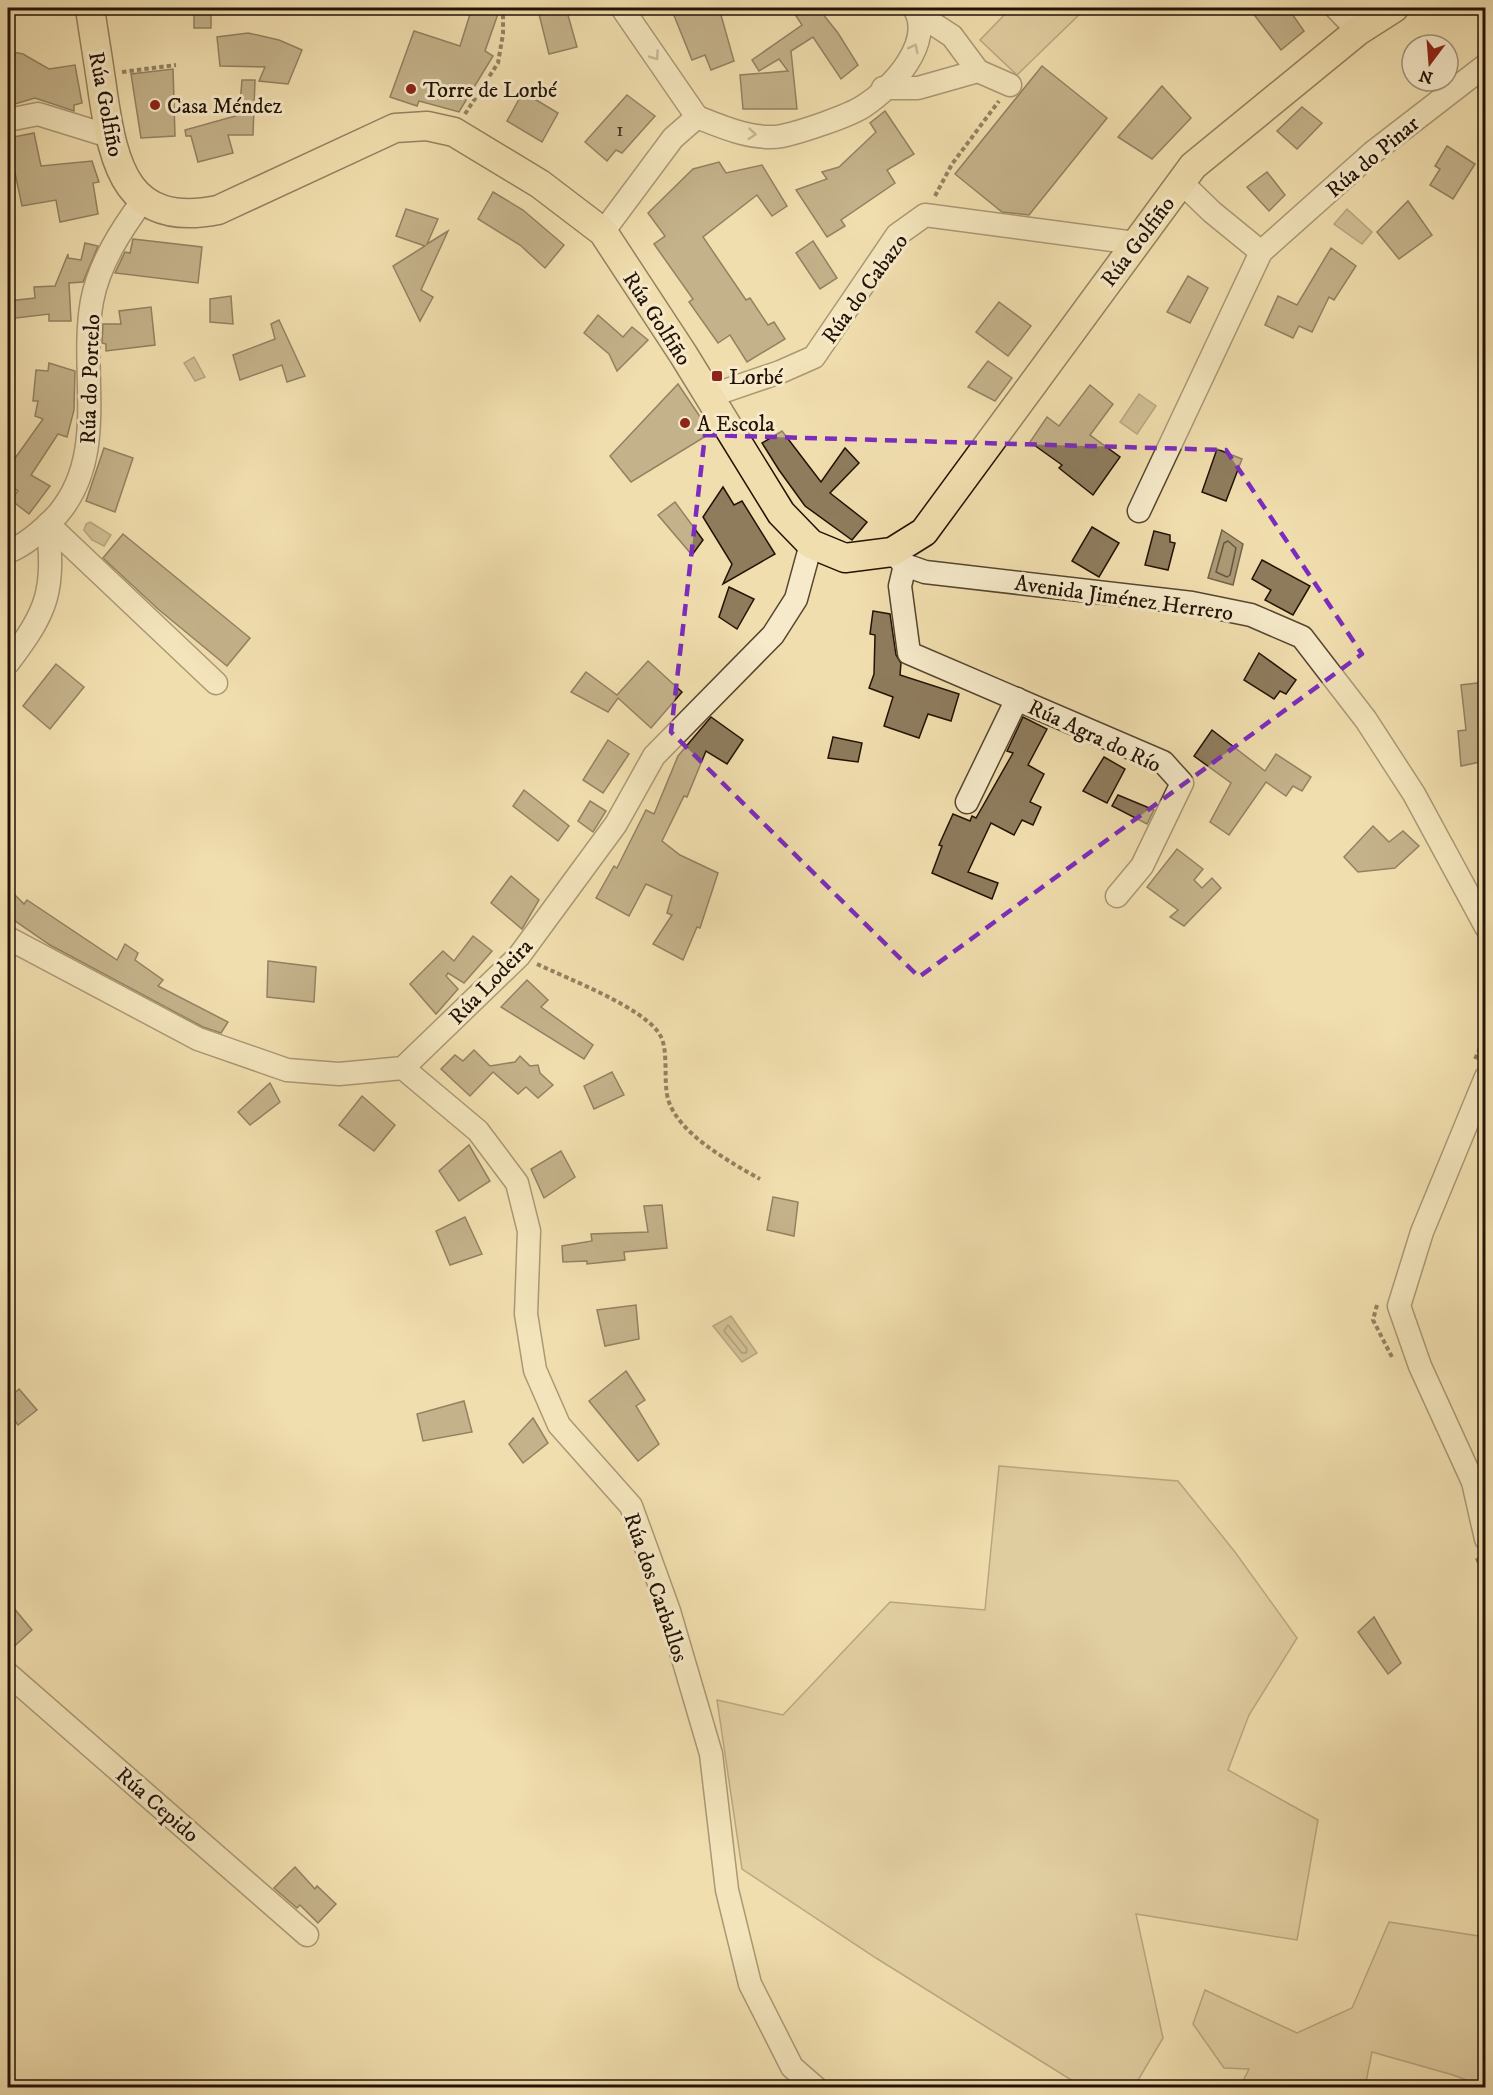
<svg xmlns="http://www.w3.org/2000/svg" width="1493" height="2095" font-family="'IM FELL DW Pica',serif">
<rect width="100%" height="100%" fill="#f1deae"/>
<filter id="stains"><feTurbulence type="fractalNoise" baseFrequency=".00333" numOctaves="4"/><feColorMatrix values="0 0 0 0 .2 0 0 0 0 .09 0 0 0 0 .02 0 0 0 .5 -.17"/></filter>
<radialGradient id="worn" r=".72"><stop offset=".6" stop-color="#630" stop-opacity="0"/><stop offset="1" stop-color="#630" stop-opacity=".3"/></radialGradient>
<g fill="#cebb91" stroke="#78664b" stroke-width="1.5">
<polygon points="1011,8 1086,8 1017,75 980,40"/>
<polygon points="999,1466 1178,1481 1235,1552 1297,1638 1249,1715 1228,1770 1318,1820 1297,1940 1136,1914 1163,2038 1134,2087 1076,2083 876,1958 742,1869 717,1700 783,1715 890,1602 985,1610"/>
<polygon points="1389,1922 1485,1937 1485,2087 1453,2075 1372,2052 1365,2087 1240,2087 1249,2069 1224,2068 1193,2024 1205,1990 1297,2033 1352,2008"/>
</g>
<g fill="#ab9975" stroke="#746348" stroke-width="1.5">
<polygon points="1347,209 1372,232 1362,244 1334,224"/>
<polygon points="194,357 205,377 195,381 184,363"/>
<polygon points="1139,394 1156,406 1137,434 1120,422"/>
<polygon points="90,522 111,535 104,546 92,540 84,530 86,524"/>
<polygon points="1222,530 1243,544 1233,585 1208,578"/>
<polygon points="731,1316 757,1353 742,1362 713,1326"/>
</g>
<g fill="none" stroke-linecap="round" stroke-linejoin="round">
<g stroke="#66563d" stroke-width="1.5">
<polygon points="1228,541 1236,548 1230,575 1227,577 1216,572 1224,543"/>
<polygon points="728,1325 747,1349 746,1353 742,1353 724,1331"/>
</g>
</g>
<g fill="#8e7c5d" stroke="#221205" stroke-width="1.5">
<rect x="194" y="8" width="17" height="20"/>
<polygon points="472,8 500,8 485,51 493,56 459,112 419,101 417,106 390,97 414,31 460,46"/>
<polygon points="547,8 566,8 577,47 549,54 538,10"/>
<polygon points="671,8 719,8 734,61 711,70 705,55 692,60"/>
<polygon points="791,8 818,8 838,33 858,65 841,79 813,37 791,51 797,109 743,109 740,75 788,71 779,59 759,71 752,60 802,25"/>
<polygon points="1249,8 1288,8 1304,31 1281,50"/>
<polygon points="248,33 279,40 302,50 288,84 259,81 265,67 220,66 217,37"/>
<polygon points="8,51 23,54 49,69 75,65 82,103 74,105 74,111 35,98 8,106"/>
<polygon points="1042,66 1107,118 1029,215 1002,212 955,174"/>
<polygon points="173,69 175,136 141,138 131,74"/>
<polygon points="242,80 255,80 253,135 228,135 233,153 198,162 191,136 186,136 185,130 239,115"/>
<polygon points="1162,86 1191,118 1152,159 1118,137"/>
<polygon points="523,92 558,113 542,142 507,121"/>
<polygon points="627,95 655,116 622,153 616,150 607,161 585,142"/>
<polygon points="1302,107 1322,123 1297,149 1277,131"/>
<polygon points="885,111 914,154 887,170 895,183 841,220 845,226 827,237 796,190 827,179 822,172 839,167 876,132 870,123"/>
<polygon points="34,133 41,166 92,161 99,182 93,183 98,214 60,222 56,200 22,206 15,173 8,175 8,138"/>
<polygon points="1447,146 1475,164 1453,199 1430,185 1440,169 1435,166"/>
<polygon points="719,162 726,173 762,165 787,206 772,216 757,195 703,237 746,300 750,298 768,325 774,322 785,339 747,362 730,335 718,343 689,302 693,299 654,244 665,236 648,213 693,169"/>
<polygon points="1267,172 1285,195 1269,211 1247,187"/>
<polygon points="493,192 523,210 564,245 545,268 520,245 478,219"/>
<polygon points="1408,201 1432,235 1399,259 1377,232"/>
<polygon points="406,209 438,219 427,244 448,231 421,290 433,297 420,321 393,266 425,246 396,236"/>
<polygon points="133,239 202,247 198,283 115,273 125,252 130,253"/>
<polygon points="813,241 837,278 820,289 796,253"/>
<polygon points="85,243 98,246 83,282 69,283 71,321 49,321 49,314 8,319 8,301 35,298 34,287 55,286 68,254 68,258 81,260"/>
<polygon points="1331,248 1356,266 1334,300 1329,297 1312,332 1299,326 1293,338 1265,325 1278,296 1297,305"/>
<polygon points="1188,276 1208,288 1190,323 1167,312"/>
<polygon points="231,296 233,324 210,322 210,299"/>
<polygon points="999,302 1031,326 1008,356 976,332"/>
<polygon points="151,307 155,345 106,351 106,344 102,343 103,324 121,324 119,311"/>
<polygon points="598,315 623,337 632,327 648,340 617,371 609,354 584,333"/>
<polygon points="279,320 305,376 287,382 282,365 240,380 233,355 275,339 271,324"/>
<polygon points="988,361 1012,378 995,401 968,387"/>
<polygon points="49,363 75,371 74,410 67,437 58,434 31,475 50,486 29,514 11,500 18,491 8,484 8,468 43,419 35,416 38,401 33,401 36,370 48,371"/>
<polygon points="678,384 711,433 631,482 610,456"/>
<polygon points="1090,385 1113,404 1090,435 1120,457 1093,495 1059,468 1062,465 1030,442 1047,417 1059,426"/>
<polygon points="782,431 821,482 845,448 859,463 830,493 867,522 852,540 805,506 779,470 762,443"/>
<polygon points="104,448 133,458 115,512 86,501"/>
<polygon points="1217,449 1242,459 1226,501 1202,492"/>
<polygon points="723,487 734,505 742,501 775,554 723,584 732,564 703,517"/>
<polygon points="675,502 703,540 692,555 658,515"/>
<polygon points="1092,527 1119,543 1099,577 1072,561"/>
<polygon points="1154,531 1170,535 1170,542 1175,543 1168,570 1145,565"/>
<polygon points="123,534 250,638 227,666 158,609 103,558"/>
<polygon points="1262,560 1310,586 1293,615 1265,600 1271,590 1252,579"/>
<polygon points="729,587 754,599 737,629 719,617"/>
<polygon points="873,611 890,614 896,655 901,663 900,675 959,694 951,721 928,714 919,738 884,726 893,697 869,688 874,674 875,635 870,634"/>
<polygon points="1259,653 1296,680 1286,694 1280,691 1274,699 1244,680"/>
<polygon points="648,661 682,692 651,728 618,698 608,712 571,692 586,672 617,695"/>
<polygon points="56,664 84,687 50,729 23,706"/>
<polygon points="1485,682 1485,761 1461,766 1458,731 1466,730 1461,685"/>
<polygon points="711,717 743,740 727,764 706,751 687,797 684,796 662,841 680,855 718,873 700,928 697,927 683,960 653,944 672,915 667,913 672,896 646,884 629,916 596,898 614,866 617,868 646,810 654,814 678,756"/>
<polygon points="1023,717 1047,729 1028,765 1044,774 1030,802 1041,807 1033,825 1022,820 1014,835 991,823 968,872 998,883 992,899 932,873 942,846 939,845 953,814 970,821 972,816 976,818 1013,753 1007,751"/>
<polygon points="1212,730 1265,771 1276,754 1311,777 1302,791 1293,786 1286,796 1266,782 1229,835 1210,822 1231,783 1194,756"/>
<polygon points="833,737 862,743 858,762 828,758"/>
<polygon points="608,740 629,754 603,793 583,780"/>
<polygon points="1104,757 1125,769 1107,803 1083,791"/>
<polygon points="524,790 569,826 558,841 513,806"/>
<polygon points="1118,795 1154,810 1147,824 1112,806"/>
<polygon points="590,801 606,811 593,832 578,821"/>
<polygon points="1373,826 1389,842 1403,831 1419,846 1395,868 1358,872 1344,857"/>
<polygon points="1177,849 1203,869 1194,880 1202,888 1212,878 1221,888 1184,926 1170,917 1178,910 1147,887"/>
<polygon points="511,876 539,900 522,929 491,903"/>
<polygon points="8,888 24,904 27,900 117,960 125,944 138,953 135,960 163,980 158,986 228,1022 221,1033 203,1027 50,945 8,916"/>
<polygon points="473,936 492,951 464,983 448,973 446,976 458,989 436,1014 410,984 443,951 454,961"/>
<polygon points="268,961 316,967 314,1002 267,997"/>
<polygon points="527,980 548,1000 541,1007 593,1045 584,1059 501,1007"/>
<polygon points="474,1050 490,1066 515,1062 520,1056 530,1066 538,1065 540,1073 553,1085 538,1098 526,1087 518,1094 493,1072 470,1096 441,1069 455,1055 463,1061"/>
<polygon points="612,1072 624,1095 594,1109 584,1086"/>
<polygon points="270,1083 280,1102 250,1125 238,1112"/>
<polygon points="362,1096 395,1125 374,1151 339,1125"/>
<polygon points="469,1145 490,1181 459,1201 439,1171"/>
<polygon points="561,1151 575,1177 544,1198 531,1169"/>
<polygon points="773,1197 798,1202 794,1236 767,1230"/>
<polygon points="662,1205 667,1248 624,1252 625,1260 587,1264 587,1261 563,1262 562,1246 592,1241 591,1234 648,1232 644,1206"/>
<polygon points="465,1217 482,1254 450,1265 436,1231"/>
<polygon points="636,1305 639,1339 605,1346 597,1310"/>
<polygon points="626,1371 645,1400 636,1406 659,1444 638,1461 589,1401"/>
<polygon points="19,1389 37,1410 18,1425 8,1411 8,1399"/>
<polygon points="464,1401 472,1432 423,1441 417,1414"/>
<polygon points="533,1418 548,1443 523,1463 509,1444"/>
<polygon points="8,1601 32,1630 8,1652"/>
<polygon points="1374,1617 1401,1663 1388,1674 1358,1632"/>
<polygon points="295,1867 315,1889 317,1886 336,1904 318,1923 300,1905 297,1908 274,1888"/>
</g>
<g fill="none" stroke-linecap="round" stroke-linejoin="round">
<defs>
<g id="minor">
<polyline points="622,8 697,117"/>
<polyline points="1336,8 1358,31"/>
<polyline points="918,14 952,36 978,71"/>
<polyline points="883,88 918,88 978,71 1010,85"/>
<path d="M697,117C722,127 754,141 782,136C801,132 849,116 864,106C892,88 935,42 914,8"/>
<polyline points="8,120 38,114 109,136"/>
<polyline points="1181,182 1212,212 1261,252"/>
<polyline points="603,232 673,138 697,117"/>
<polyline points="707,397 780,372 814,357 897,235 925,215 1135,243"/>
<polyline points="1139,511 1261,252 1372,153 1486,65"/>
<polyline points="48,524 216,683"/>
<path d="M8,552C27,544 44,529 58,514C109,454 79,372 92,301C99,264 121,230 143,200"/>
<polyline points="892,552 905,565 925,572 1192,603 1251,615 1302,637 1366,720 1414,794 1486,927"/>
<polyline points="905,565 900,586 909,653 1163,762 1182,783 1142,866 1117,896"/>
<path d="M8,663C49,609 54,592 48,524"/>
<polyline points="967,802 1017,699"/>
<polyline points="8,938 198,1039 287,1070 339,1074 403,1068 519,956 616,824 654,756 773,635 796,599 811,544"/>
<polyline points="403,1068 478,1131 517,1183 529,1231 526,1314 535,1370 559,1425 631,1506 669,1611 711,1754 727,1890 750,1984 792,2067 816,2088"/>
<polyline points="1486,1077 1422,1232 1399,1306 1420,1366 1473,1482 1486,1539"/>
<polyline points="8,1674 307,1935"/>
</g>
<path id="major" d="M90,8C94,36 99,65 103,94C114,167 127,228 218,210L395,128L427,126L454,132L540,184L603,232L683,354L781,513L811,544L845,558L892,552L924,532L1193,166L1358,31L1394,8"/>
</defs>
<use href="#minor" stroke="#56452f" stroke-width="25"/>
<use href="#major" stroke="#221205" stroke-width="31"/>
<g stroke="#221205" stroke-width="4" stroke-dasharray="4.5 3" stroke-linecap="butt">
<polyline points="122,72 176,65"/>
<polyline points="465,114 498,63 503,34 503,8"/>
<polyline points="935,196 952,164 999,101"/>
<path d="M537,964C566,978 645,1008 660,1035C669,1050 663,1081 668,1099C678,1134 730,1162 760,1179"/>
<polyline points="1475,1059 1482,1044 1486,1043"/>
<polyline points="1377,1305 1373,1320 1393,1359"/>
<polyline points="1477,1558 1486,1580"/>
</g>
<use href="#minor" stroke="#f6eaca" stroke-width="22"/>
<use href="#major" stroke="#f1deae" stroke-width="28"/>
</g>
<defs><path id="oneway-chevron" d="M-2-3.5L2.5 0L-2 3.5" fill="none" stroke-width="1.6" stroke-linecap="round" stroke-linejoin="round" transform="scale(1.5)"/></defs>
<g stroke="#978971">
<use href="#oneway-chevron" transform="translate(914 48) rotate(-63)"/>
<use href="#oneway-chevron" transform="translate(655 56) rotate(55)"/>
<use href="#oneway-chevron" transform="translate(752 134) rotate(5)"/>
</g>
<path d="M0 0H1493V2095H0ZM705,435L1226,450L1362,654L919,977L671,732Z" fill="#f1deae" fill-opacity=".55" fill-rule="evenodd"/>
<path fill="none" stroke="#7b2cbf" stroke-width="4.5" stroke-dasharray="12 8" stroke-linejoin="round" d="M705,435L1226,450L1362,654L919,977L671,732Z"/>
<g fill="#8f2418" stroke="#f6eaca" stroke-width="2">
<circle cx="411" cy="89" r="6"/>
<circle cx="155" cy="105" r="6"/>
<rect x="711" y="370" width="12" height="12" rx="3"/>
<circle cx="685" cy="423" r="6"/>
</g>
<g text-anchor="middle" stroke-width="6" stroke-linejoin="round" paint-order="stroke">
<g font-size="20" fill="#3d2c1b">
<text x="620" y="136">1</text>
</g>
<g font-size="22" fill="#221205" stroke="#f6eaca" text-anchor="start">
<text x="423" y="97">Torre de Lorbé</text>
<text x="167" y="113">Casa Méndez</text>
<text x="729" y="384">Lorbé</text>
<text x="697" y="431">A Escola</text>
</g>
<g font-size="22" fill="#221205" stroke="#f6eaca">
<text transform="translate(107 104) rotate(79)" y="8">Rúa Golfiño</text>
<text transform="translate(1372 156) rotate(-40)" y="8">Rúa do Pinar</text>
<text transform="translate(1137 241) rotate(-53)" y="8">Rúa Golfiño</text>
<text transform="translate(864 288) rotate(-54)" y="8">Rúa do Cabazo</text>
<text transform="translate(658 318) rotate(57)" y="8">Rúa Golfiño</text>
<text transform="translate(89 379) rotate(-88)" y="8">Rúa do Portelo</text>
<text transform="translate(1124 597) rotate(8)" y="8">Avenida Jiménez Herrero</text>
<text transform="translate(1095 735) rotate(25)" y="8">Rúa Agra do Río</text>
<text transform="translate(490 981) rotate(-46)" y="8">Rúa Lodeira</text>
<text transform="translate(657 1587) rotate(71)" y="8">Rúa dos Carballos</text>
<text transform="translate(158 1804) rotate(41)" y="8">Rúa Cepido</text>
</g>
</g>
<rect width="1493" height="2095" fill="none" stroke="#f1deae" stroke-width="30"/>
<rect x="9" y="9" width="1475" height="2077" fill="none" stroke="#221205" stroke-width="3"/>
<rect x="15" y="15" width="1463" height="2065" fill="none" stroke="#221205" stroke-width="1.5"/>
<g transform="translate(1430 63) rotate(196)"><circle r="28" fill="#f6eaca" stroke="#a1947b" stroke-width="1.5"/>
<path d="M0-4.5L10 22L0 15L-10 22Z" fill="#8f2418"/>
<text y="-9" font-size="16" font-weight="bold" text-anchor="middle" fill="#221205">N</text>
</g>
<rect width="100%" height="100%" filter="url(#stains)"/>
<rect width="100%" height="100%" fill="url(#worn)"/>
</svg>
